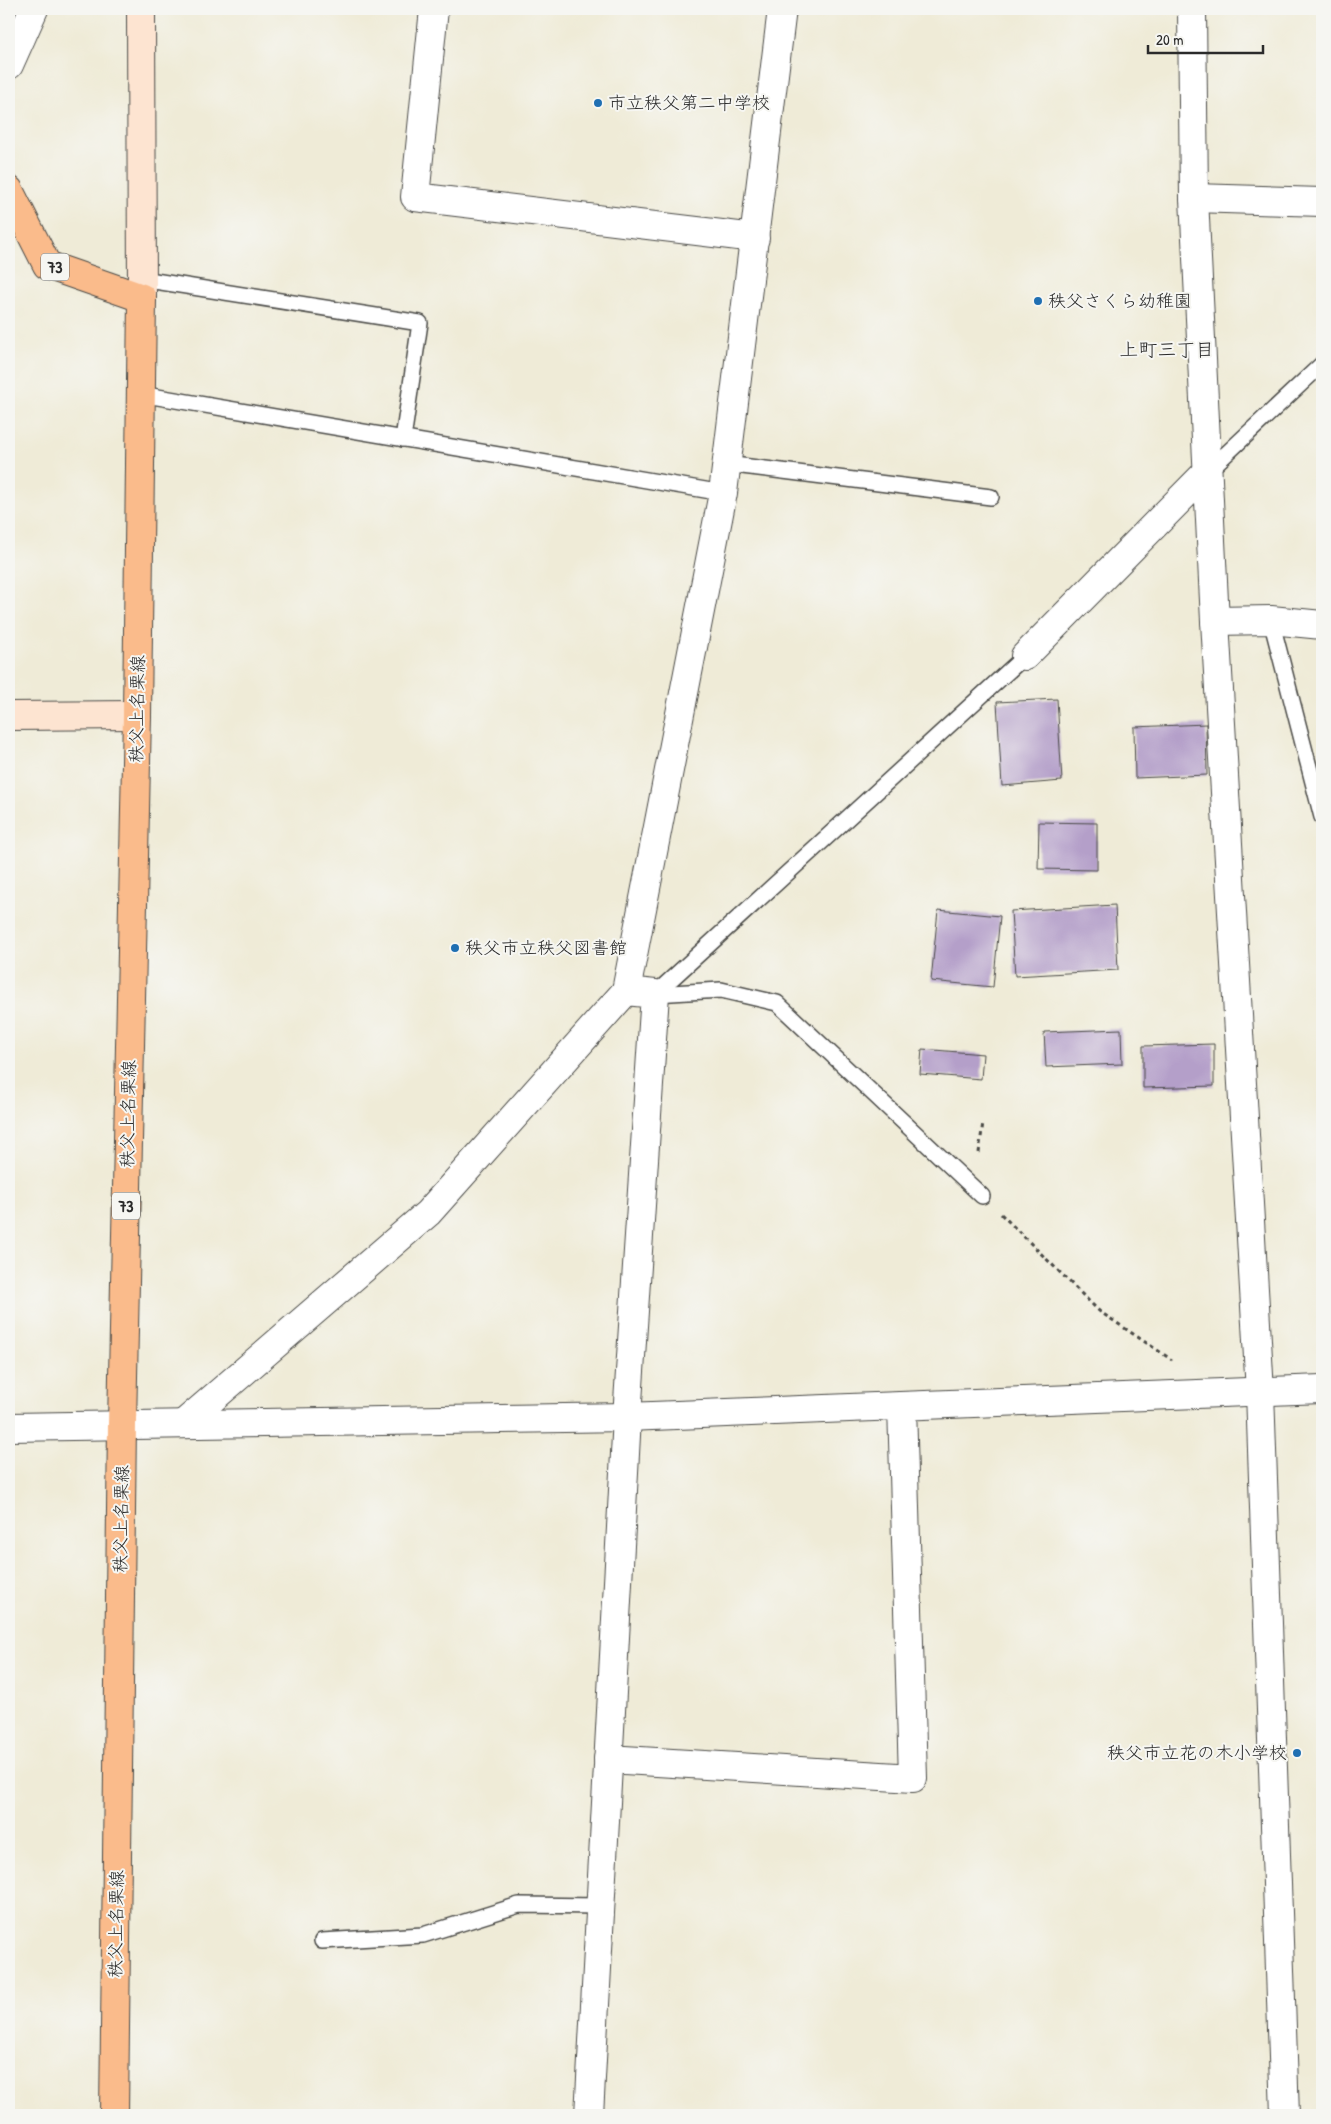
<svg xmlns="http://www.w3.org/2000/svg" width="1331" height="2124" font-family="'Patrick Hand','Klee One',sans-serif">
<rect width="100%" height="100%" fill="#f6f6f2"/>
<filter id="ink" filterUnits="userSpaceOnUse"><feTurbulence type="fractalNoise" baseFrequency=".02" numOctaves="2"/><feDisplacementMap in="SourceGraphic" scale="10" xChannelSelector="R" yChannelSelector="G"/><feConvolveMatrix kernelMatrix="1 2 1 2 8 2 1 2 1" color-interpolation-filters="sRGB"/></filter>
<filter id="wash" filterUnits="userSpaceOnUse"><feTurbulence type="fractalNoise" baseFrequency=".0096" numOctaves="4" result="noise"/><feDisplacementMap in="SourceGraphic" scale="20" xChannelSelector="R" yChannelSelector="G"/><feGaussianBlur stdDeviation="1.12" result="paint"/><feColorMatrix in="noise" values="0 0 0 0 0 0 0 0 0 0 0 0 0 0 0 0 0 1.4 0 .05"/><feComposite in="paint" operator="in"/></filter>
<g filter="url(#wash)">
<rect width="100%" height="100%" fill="#efebd7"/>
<g id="blocks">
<g fill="#b49fc9">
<polygon points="1057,699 1062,781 1002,786 997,702"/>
<polygon points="1206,724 1207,775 1135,778 1134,727"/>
<polygon points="1039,822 1097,823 1097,870 1038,869"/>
<polygon points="1115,905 1118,970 1015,976 1011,911"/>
<polygon points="938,910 1000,916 993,987 931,981"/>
<polygon points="1121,1029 1122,1064 1046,1067 1044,1032"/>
<polygon points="1214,1044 1214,1086 1143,1088 1143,1046"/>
<polygon points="922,1049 983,1054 981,1079 920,1074"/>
</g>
</g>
</g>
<g filter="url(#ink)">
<use href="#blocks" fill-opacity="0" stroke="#484845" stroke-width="1"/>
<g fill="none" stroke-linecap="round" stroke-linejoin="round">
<defs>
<g id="lane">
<polyline points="142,279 420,323 403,439"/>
<polyline points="140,394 723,493"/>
<polyline points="726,464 991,497"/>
<polyline points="1207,472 1322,364"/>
<polyline points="1271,620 1322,817"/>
<polyline points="655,994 1025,656"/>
<polyline points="655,994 721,990 777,1003 982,1196"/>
<polyline points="322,1941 423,1935 519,1905 600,1906"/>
</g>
<g id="street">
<polyline points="434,9 415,197 755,238"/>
<polyline points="1192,9 1194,198 1215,621 1260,1392 1285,2115"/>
<polyline points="9,65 34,9"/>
<polyline points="1194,198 1322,202"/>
<polyline points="1215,621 1271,620 1322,625"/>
<polyline points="1025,656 1207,472"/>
<polyline points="183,1424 428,1213 626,991"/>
<polyline points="9,1427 627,1417 1322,1389"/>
<polyline points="608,1759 913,1778 902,1406"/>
<polyline points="589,2115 627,1417 655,994 626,991 723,493 782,9"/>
</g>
<g id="secondary">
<polyline points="141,9 142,298"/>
<polyline points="9,716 137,715"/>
</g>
<polyline id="primary" points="9,190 47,265 142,298 137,715 122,1424 114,2115"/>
</defs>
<use href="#lane" stroke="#484845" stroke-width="18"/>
<use href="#street" stroke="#484845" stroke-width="30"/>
<use href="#secondary" stroke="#484845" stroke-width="30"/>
<use href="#primary" stroke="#484845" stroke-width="30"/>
<g stroke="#484845" stroke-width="3" stroke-dasharray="4 4" stroke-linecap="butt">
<polyline points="979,1153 983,1122"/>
<polyline points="1001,1214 1099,1311 1172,1360"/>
</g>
<use href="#lane" stroke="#fff" stroke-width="15"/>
<use href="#street" stroke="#fff" stroke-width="28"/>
<use href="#secondary" stroke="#fde4d1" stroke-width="28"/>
<use href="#primary" stroke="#fabb8b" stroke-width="28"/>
</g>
</g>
<g fill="#1f6fb2" stroke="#f6f6f2" stroke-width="2">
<circle cx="598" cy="103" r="5"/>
<circle cx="1038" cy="301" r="5"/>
<circle cx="455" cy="948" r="5"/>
<circle cx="1297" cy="1753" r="5"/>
</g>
<g text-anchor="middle" stroke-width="4" stroke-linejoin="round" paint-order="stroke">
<g fill="#f6f6f2" stroke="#686867" stroke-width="1">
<rect x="41" y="253.5" width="28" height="27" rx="4"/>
<rect x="112" y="1192.5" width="28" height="27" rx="4"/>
</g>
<g font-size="16" font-weight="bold" fill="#2b2b2b">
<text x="55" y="273">73</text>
<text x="126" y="1212">73</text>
</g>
<g font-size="18" fill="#2b2b2b" stroke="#f6f6f2" text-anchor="start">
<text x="608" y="109">市立秩父第二中学校</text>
<text x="1048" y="307">秩父さくら幼稚園</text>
<text x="465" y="954">秩父市立秩父図書館</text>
<text x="1287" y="1759" text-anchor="end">秩父市立花の木小学校</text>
</g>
<g font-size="18" fill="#2b2b2b" stroke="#f6f6f2">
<text transform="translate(137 709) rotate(-89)" y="6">秩父上名栗線</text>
<text transform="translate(128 1114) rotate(-89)" y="6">秩父上名栗線</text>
<text transform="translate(121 1519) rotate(-89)" y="6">秩父上名栗線</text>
<text transform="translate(116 1924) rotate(-89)" y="6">秩父上名栗線</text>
</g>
<g font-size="19" fill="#2b2b2b" stroke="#f6f6f2">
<text x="1167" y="356">上町三丁目</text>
</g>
</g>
<rect width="1331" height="2124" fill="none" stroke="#f6f6f2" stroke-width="30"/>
<path d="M1148 45v8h115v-8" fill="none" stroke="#2b2b2b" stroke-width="2.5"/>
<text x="1156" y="45" font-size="15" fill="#2b2b2b" stroke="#f6f6f2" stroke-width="4" paint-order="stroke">20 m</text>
</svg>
